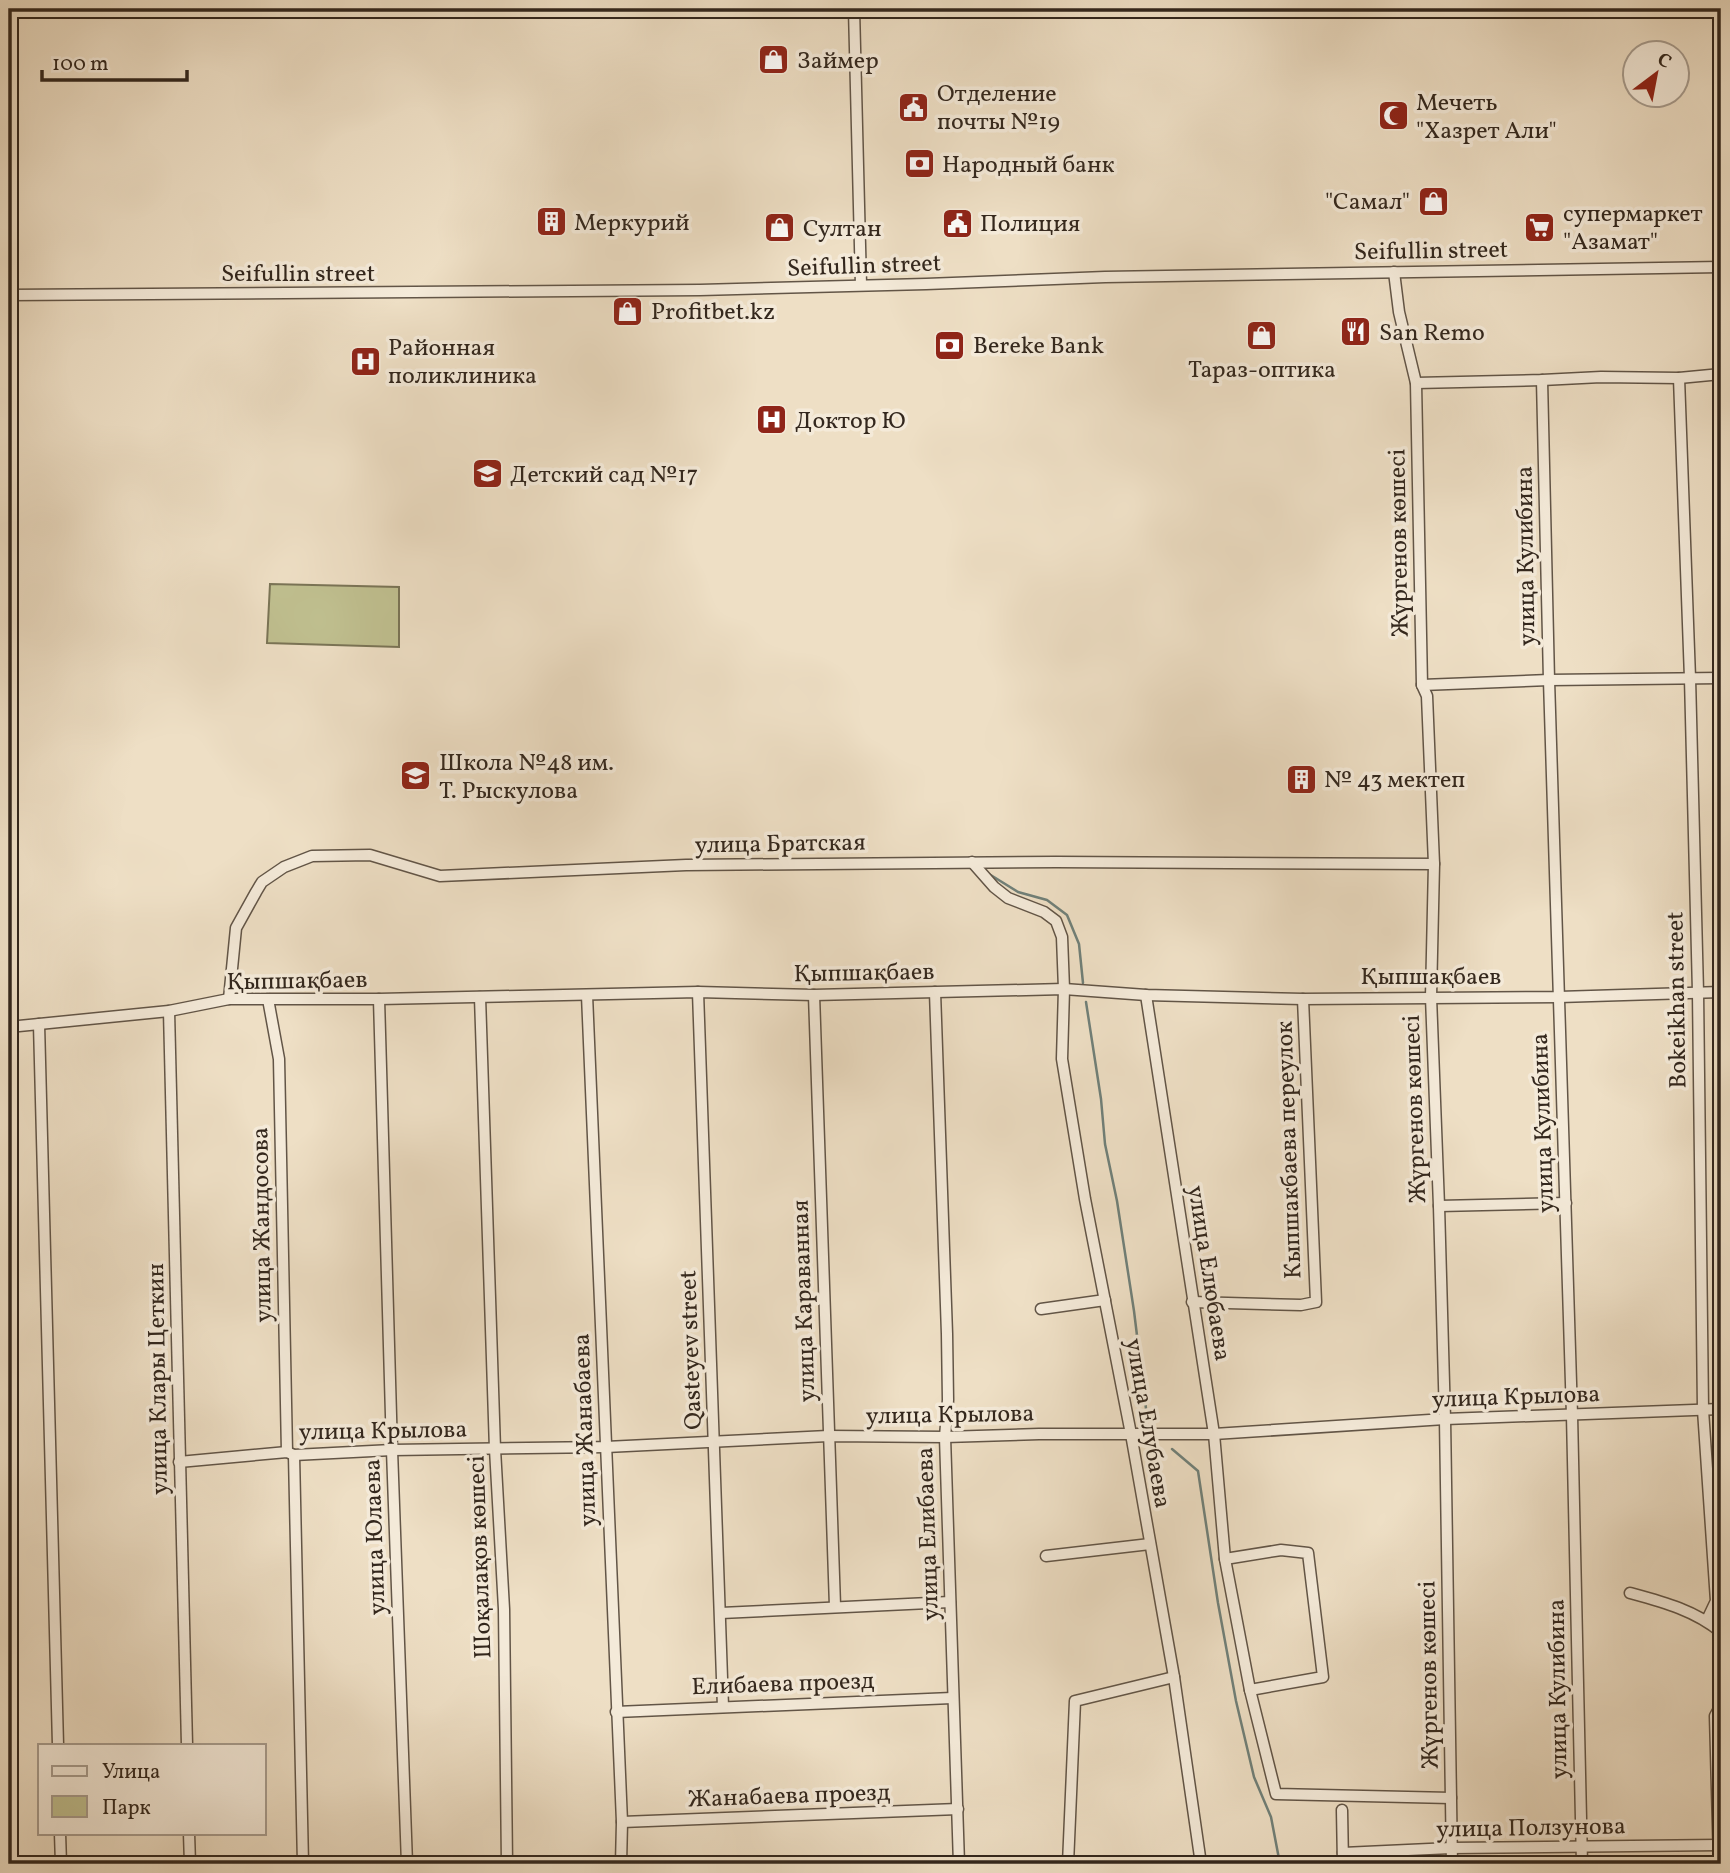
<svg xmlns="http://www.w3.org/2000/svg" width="1730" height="1873" font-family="Vollkorn,serif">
<rect width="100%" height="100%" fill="#eedfc5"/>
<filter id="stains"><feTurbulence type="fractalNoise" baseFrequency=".00286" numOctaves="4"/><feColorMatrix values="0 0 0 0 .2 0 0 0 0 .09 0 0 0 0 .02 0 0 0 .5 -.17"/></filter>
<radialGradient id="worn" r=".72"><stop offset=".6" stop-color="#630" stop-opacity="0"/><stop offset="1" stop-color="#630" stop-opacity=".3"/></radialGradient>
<polygon fill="#c0c090" stroke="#7a7456" stroke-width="2" points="270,584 399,587 399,647 267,643"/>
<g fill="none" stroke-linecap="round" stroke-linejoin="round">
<g stroke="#708079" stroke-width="2.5">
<polyline points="989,874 1018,892 1047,900 1067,915 1079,944 1083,983"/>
<polyline points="1086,1002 1101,1099 1105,1144 1117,1201 1134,1311 1147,1417"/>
<polyline points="1172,1449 1198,1471 1218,1603 1236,1701 1254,1777 1271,1817 1280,1864"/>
</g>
<defs>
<g id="minor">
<polyline points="854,9 861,285"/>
<polyline points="1394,272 1399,312 1416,383 1422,685 1427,696 1434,864 1431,997 1439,1206 1445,1419 1452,1864"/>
<polyline points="9,295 700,290 926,284 1105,277 1721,267"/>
<polyline points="1679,378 1690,678 1698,992 1703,1410 1716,1601 1707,1620"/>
<polyline points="1542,380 1549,680 1572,1415 1582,1864"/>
<polyline points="1416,383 1542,380 1601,377 1679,378 1721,374"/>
<polyline points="1422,685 1549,680 1721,678"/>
<polyline points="972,862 994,887 1008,898 1044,912 1056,921 1062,937 1064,989 1062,1059 1085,1199 1131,1434 1174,1677 1201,1864"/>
<polyline points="698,992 723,1707"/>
<polyline points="935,992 947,1334 948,1400 945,1437 959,1864"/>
<polyline points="587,995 622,1822 621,1864"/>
<polyline points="814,995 835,1606"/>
<polyline points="1146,995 1214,1434 1225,1559 1250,1690 1276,1794 1451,1798"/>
<polyline points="480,997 495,1449 504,1609 507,1864"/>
<polyline points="229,999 236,928 256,892 262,882 284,867 312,856 370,855 440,876 686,865 1056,862 1434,864"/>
<polyline points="268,999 279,1059 287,1452"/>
<polyline points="379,999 392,1450 407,1864"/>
<polyline points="169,1011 187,1745"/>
<polyline points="39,1024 58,1745"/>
<polyline points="9,1027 169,1011 229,999 379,999 698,992 814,995 1064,989 1146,995 1303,999 1559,997 1721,992"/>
<polyline points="1439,1206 1566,1203"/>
<polyline points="1192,1302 1301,1305 1316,1302 1303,999"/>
<polyline points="1041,1309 1105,1300"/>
<polyline points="294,1455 303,1864"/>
<polyline points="179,1462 287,1452 294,1455 392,1450 606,1447 828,1436 945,1437 1039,1434 1214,1434 1445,1419 1721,1409"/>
<polyline points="1046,1556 1150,1544"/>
<polyline points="1225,1559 1281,1550 1308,1553 1323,1677 1250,1690"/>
<path d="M1630,1593C1663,1602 1694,1610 1721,1632"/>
<polyline points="721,1613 950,1602"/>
<polyline points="616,1712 952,1698"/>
<polyline points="1342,1810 1343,1864"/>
<polyline points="622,1822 958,1809"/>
<polyline points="60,1833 61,1864"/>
<polyline points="189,1833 190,1864"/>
<polyline points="1343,1853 1451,1848 1719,1845"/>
<polyline points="1068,1864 1075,1701 1174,1677"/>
<polyline points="1719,1864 1715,1716 1721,1705"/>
</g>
</defs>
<use href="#minor" stroke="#625547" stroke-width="13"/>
<use href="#minor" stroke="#f4ead9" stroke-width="10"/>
</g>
<defs>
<symbol id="shop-square" viewBox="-11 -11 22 22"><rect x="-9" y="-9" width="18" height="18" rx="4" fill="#8f2418" stroke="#f4ead9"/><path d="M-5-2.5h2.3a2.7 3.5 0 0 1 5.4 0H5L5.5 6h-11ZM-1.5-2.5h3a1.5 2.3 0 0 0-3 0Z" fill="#fff"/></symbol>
<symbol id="civic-square" viewBox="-11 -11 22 22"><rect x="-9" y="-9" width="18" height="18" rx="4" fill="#8f2418" stroke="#f4ead9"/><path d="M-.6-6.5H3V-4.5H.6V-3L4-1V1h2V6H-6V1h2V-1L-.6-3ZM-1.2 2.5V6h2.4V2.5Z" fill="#fff"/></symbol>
<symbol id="mosque-square" viewBox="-11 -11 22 22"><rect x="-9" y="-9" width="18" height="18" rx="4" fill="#8f2418" stroke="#f4ead9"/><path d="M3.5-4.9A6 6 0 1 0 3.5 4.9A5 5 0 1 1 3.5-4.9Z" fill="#fff"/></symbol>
<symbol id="bank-square" viewBox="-11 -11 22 22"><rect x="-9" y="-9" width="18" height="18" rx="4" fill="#8f2418" stroke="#f4ead9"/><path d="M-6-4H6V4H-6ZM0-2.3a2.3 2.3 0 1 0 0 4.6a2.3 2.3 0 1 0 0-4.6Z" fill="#fff"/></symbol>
<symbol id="building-square" viewBox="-11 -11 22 22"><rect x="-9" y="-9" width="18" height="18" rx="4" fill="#8f2418" stroke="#f4ead9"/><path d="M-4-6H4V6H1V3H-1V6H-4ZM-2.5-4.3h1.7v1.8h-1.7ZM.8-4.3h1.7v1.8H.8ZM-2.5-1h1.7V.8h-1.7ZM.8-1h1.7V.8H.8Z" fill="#fff"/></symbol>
<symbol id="supermarket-square" viewBox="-11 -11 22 22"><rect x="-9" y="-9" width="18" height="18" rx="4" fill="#8f2418" stroke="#f4ead9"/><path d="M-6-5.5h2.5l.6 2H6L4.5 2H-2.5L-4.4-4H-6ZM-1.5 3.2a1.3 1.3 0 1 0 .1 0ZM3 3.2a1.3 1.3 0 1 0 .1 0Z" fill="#fff"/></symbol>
<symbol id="restaurant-square" viewBox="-11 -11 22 22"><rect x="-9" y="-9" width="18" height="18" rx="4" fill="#8f2418" stroke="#f4ead9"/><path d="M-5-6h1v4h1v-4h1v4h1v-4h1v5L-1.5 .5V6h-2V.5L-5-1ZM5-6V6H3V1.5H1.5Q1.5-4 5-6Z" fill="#fff"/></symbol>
<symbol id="hospital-square" viewBox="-11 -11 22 22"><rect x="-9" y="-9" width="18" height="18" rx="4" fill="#8f2418" stroke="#f4ead9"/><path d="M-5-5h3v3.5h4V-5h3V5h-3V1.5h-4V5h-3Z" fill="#fff"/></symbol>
<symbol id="school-square" viewBox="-11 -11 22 22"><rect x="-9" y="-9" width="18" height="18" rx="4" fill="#8f2418" stroke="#f4ead9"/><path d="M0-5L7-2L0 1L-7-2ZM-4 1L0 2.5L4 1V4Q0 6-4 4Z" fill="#fff"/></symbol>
</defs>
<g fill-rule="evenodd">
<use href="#shop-square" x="756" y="42" width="35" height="35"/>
<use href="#civic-square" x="896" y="90" width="35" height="35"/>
<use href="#mosque-square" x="1376" y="98" width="35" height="35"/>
<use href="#bank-square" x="902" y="146" width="35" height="35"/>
<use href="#shop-square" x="1416" y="184" width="35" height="35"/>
<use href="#building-square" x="534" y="204" width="35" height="35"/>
<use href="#civic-square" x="940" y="206" width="35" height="35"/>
<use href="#supermarket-square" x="1522" y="210" width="35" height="35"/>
<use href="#shop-square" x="762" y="210" width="35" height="35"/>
<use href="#shop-square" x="610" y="294" width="35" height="35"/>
<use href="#restaurant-square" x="1338" y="314" width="35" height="35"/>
<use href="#shop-square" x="1244" y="318" width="35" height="35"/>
<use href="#bank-square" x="932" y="328" width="35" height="35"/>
<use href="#hospital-square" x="348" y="344" width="35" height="35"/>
<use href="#hospital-square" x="754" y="402" width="35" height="35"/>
<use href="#school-square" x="470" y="456" width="35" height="35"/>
<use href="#school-square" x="398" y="758" width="35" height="35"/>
<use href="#building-square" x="1284" y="762" width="35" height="35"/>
</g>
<g text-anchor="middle" stroke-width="7" stroke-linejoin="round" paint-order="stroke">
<g font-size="24" fill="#33271d" stroke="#f4ead9" text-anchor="start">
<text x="797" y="68">Займер</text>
<text x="937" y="101">Отделение<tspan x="937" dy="28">почты №19</tspan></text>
<text x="1416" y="110">Мечеть<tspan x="1416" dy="28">"Хазрет Али"</tspan></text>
<text x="942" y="172">Народный банк</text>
<text x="1410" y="209" text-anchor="end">"Самал"</text>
<text x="1563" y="221">супермаркет<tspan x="1563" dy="28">"Азамат"</tspan></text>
<text x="574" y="230">Меркурий</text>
<text x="980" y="231">Полиция</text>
<text x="803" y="236">Султан</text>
<text x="651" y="319">Profitbet.kz</text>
<text x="1379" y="340">San Remo</text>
<text x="973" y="353">Bereke Bank</text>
<text x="388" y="355">Районная<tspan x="388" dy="28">поликлиника</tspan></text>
<text x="1262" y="377" text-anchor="middle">Тараз-оптика</text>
<text x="795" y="428">Доктор Ю</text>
<text x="510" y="482">Детский сад №17</text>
<text x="439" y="770">Школа №48 им.<tspan x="439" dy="28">Т. Рыскулова</tspan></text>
<text x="1324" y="787">№ 43 мектеп</text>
</g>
<g font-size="24" fill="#33271d" stroke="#f4ead9">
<text transform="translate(1431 250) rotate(-1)" y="8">Seifullin street</text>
<text transform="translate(864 265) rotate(-2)" y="8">Seifullin street</text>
<text x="298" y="281">Seifullin street</text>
<text transform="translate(1398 543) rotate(-91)" y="8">Жүргенов көшесі</text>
<text transform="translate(1525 556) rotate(-91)" y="8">улица Кулибина</text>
<text transform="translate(780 843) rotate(-1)" y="8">улица Братская</text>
<text transform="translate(864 972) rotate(-1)" y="8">Қыпшақбаев</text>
<text x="1431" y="984">Қыпшақбаев</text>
<text transform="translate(297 980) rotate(-1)" y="8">Қыпшақбаев</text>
<text transform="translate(1676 1000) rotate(-91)" y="8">Bokeikhan street</text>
<text transform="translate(1414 1109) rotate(-92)" y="8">Жүргенов көшесі</text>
<text transform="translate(1542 1123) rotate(-92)" y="8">улица Кулибина</text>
<text transform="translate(1288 1150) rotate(-92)" y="8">Кыпшакбаева переулок</text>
<text transform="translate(261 1225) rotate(-91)" y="8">улица Жандосова</text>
<text transform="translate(1210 1273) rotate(81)" y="8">улица Елюбаева</text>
<text transform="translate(803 1301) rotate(-92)" y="8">улица Караванная</text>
<text transform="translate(690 1350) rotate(-92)" y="8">Qasteyev street</text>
<text transform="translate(157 1379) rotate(-91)" y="8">улица Клары Цеткин</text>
<text transform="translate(1516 1396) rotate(-2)" y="8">улица Крылова</text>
<text transform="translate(950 1414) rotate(-1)" y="8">улица Крылова</text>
<text transform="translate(1149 1423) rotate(80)" y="8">улица Елубаева</text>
<text transform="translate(383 1430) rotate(-1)" y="8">улица Крылова</text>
<text transform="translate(584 1430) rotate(-92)" y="8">улица Жанабаева</text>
<text transform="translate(927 1534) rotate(-92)" y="8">улица Елибаева</text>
<text transform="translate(374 1537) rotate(-92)" y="8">улица Юлаева</text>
<text transform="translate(479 1557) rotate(-92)" y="8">Шоқалақов көшесі</text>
<text transform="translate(1428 1675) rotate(-91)" y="8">Жүргенов көшесі</text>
<text transform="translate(783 1683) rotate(-2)" y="8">Елибаева проезд</text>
<text transform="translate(1557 1689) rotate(-91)" y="8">улица Кулибина</text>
<text transform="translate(789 1795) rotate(-2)" y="8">Жанабаева проезд</text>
<text transform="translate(1531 1827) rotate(-1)" y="8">улица Ползунова</text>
</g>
</g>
<rect width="1730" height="1873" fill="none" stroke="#eedfc5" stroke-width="35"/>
<rect x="10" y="10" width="1709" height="1852" fill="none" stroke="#33271d" stroke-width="3.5"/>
<rect x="18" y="18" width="1695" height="1838" fill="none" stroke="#33271d" stroke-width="2"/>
<rect x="38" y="1744" width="228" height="91" fill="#f4ead9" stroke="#a79c8e" stroke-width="2"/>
<rect x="52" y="1766" width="35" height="10" fill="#f4ead9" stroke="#a79c8e" stroke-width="2"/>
<text x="102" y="1778" font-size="21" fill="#33271d">Улица</text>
<rect x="52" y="1796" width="35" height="21" fill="#c0c090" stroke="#a79c8e" stroke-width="2"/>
<text x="102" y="1814" font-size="21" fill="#33271d">Парк</text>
<g transform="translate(1656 74) rotate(32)"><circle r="33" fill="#f4ead9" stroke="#a79c8e" stroke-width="2"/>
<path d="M0-5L12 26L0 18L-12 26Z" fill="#8f2418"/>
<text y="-10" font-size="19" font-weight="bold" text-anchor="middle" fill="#33271d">С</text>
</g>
<path d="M42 70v10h145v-10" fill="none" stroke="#33271d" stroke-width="3.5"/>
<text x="52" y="70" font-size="21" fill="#33271d" stroke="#f4ead9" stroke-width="5" paint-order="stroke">100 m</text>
<rect width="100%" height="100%" filter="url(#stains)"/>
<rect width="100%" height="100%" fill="url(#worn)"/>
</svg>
